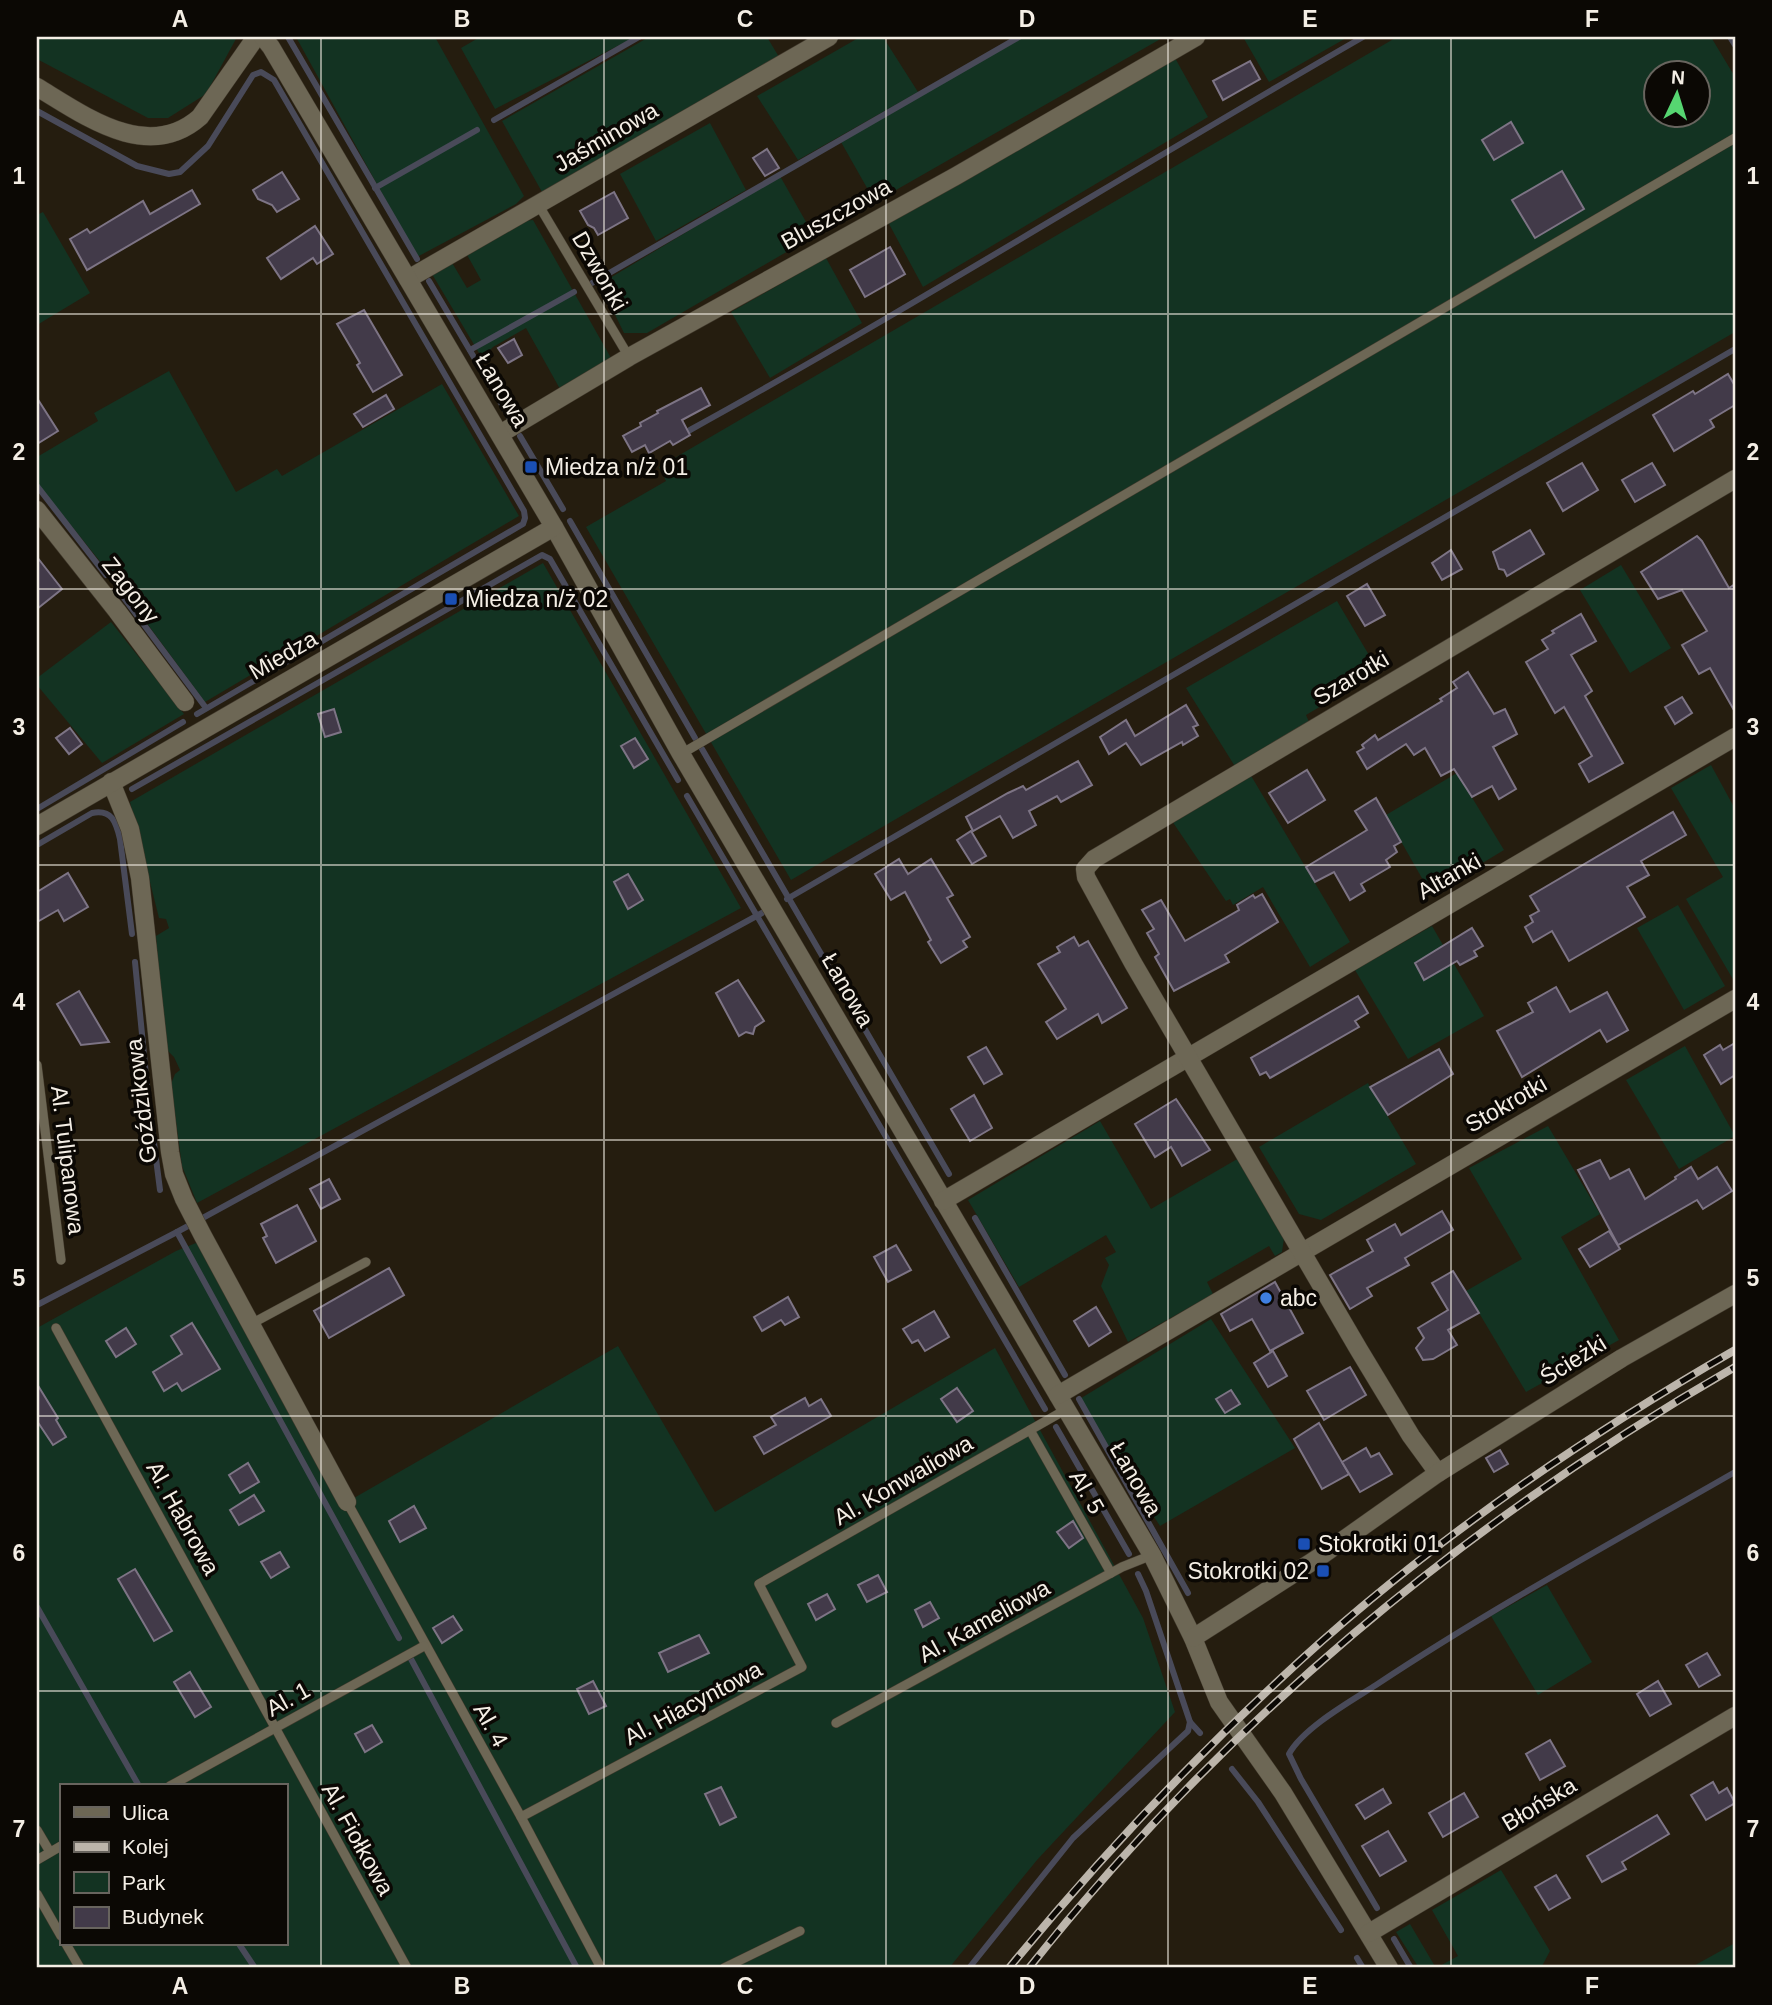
<svg xmlns="http://www.w3.org/2000/svg" width="1772" height="2005" font-family="Arial,sans-serif">
<rect width="100%" height="100%" fill="#251d0f"/>
<g fill="#133322" fill-rule="evenodd">
<polygon points="37,37 237,37 206,94 168,118 148,118 37,59"/>
<polygon points="296,37 435,37 524,196 516,204 417,257"/>
<polygon points="480,37 635,37 495,109 461,48"/>
<polygon points="649,37 767,37 779,57 542,192 502,121"/>
<polygon points="860,37 883,37 918,92 798,160 757,96"/>
<polygon points="1023,37 1164,37 875,202 841,142"/>
<polygon points="1243,37 1348,37 1269,82"/>
<path d="M1397,37H1711L1735,77V332L791,880L586,527L666,481L659,467ZM1656,74H1698V116H1656Z"/>
<polygon points="1175,58 1208,117 923,287 888,222"/>
<polygon points="710,123 746,190 656,241 620,174"/>
<polygon points="780,176 814,236 647,333 624,333 600,284"/>
<polygon points="43,212 90,293 37,325 37,215"/>
<polygon points="533,220 611,358 560,389 526,328 493,347 482,358 432,274 451,261 467,288 481,280 466,253 516,222"/>
<polygon points="826,258 862,323 770,378 731,312"/>
<polygon points="169,371 236,492 277,469 282,476 442,384 519,516 205,702 115,580 37,483 37,457 98,421 94,413"/>
<polygon points="543,563 741,908 197,1203 182,1166 171,1084 175,1074 180,1070 174,1057 165,1048 156,936 169,928 166,919 159,918 130,802"/>
<polygon points="1621,565 1671,648 1630,673 1580,590"/>
<polygon points="1337,601 1379,672 1306,715 1310,724 1236,768 1186,688"/>
<polygon points="111,622 184,714 102,763 37,685 37,678"/>
<polygon points="1711,765 1735,809 1734,981 1686,899 1723,877 1671,788"/>
<polygon points="1457,773 1504,850 1431,894 1386,815"/>
<polygon points="1250,774 1350,942 1310,967 1263,887 1233,905 1230,899 1226,901 1172,821"/>
<polygon points="1678,905 1725,986 1684,1010 1637,928"/>
<polygon points="1432,926 1484,1016 1408,1059 1355,970"/>
<polygon points="1685,1046 1735,1136 1679,1169 1626,1080"/>
<polygon points="1368,1083 1416,1164 1321,1220 1299,1214 1259,1147"/>
<polygon points="1100,1121 1151,1209 1239,1158 1284,1238 1282,1252 1275,1256 1269,1246 1207,1282 1213,1294 1128,1342 1101,1286 1109,1265 1105,1258 1116,1252 1106,1235 1019,1287 968,1200"/>
<polygon points="1548,1126 1600,1214 1561,1237 1619,1340 1526,1392 1466,1291 1522,1259 1469,1168"/>
<path d="M206,1239L347,1502L618,1346L715,1512L995,1348L1143,1618L1175,1712L1037,1860L949,1968H37V1328L176,1251ZM61,1786H285V1944H61Z"/>
<polygon points="1211,1319 1295,1448 1160,1526 1078,1400"/>
<polygon points="1547,1585 1592,1662 1538,1695 1491,1616"/>
<polygon points="1501,1870 1550,1951 1541,1968 1419,1968 1396,1932 1410,1924 1436,1968 1458,1956 1432,1910"/>
<polygon points="1735,1943 1735,1968 1690,1968"/>
</g>
<g fill="none" stroke-linecap="round" stroke-linejoin="round">
<g stroke="#494a59" stroke-width="6">
<polyline points="288,37 417,259"/>
<polyline points="1730,37 1735,45"/>
<polyline points="37,111 137,166 169,174 180,172 208,146 253,75 261,72 274,80 524,511 525,518 523,524 197,714"/>
<polyline points="494,120 639,37"/>
<polyline points="375,188 477,130"/>
<polyline points="429,281 511,420"/>
<polyline points="592,283 1019,37"/>
<polyline points="470,350 574,292"/>
<path d="M690,430C917,305 1138,166 1363,37"/>
<polyline points="520,436 563,509"/>
<polyline points="37,486 106,575"/>
<polyline points="570,521 695,738"/>
<polyline points="124,598 206,708"/>
<polyline points="702,749 949,1174"/>
<polyline points="132,789 542,555 550,559 678,780"/>
<polyline points="687,796 1045,1409"/>
<polyline points="37,809 183,722"/>
<path d="M37,845L92,813C112,809 116,822 120,839L132,934"/>
<polyline points="787,899 1735,349"/>
<polyline points="135,962 148,1096 160,1190"/>
<polyline points="975,1218 1065,1375"/>
<polyline points="177,1232 399,1638"/>
<polyline points="37,1305 177,1232 762,913"/>
<polyline points="1079,1399 1188,1593"/>
<polyline points="1056,1427 1129,1554"/>
<polyline points="37,1607 139,1786"/>
<polyline points="411,1659 577,1968"/>
<polyline points="1190,1722 1200,1733"/>
<polyline points="1232,1769 1258,1802 1341,1930"/>
<path d="M1377,1908L1301,1779L1289,1754C1303,1728 1351,1701 1376,1685C1492,1608 1615,1541 1735,1472"/>
<polyline points="1394,1939 1411,1968"/>
<polyline points="239,1944 255,1968"/>
<polyline points="1357,1958 1363,1968"/>
<polyline points="969,1968 1073,1838 1188,1731 1190,1722 1146,1591 1138,1574"/>
</g>
</g>
<g fill="#423a49" stroke="#7d7485" stroke-width="2">
<polygon points="1250,61 1260,79 1223,100 1213,81"/>
<polygon points="1511,122 1523,143 1494,160 1482,140"/>
<polygon points="767,149 779,168 765,176 753,158"/>
<polygon points="1562,171 1584,209 1535,238 1512,200"/>
<polygon points="282,172 299,199 277,212 272,205 258,199 253,190"/>
<polygon points="192,190 200,204 87,270 70,239 87,229 90,233 143,201 150,214"/>
<polygon points="614,192 628,218 598,235 594,228 588,225 580,211"/>
<polygon points="315,226 333,254 317,264 313,258 281,279 267,258"/>
<polygon points="890,247 905,274 865,297 850,270"/>
<polygon points="364,310 402,375 373,392 357,365 360,363 337,324"/>
<polygon points="514,339 522,355 508,363 498,348"/>
<polygon points="1728,374 1735,386 1735,405 1710,420 1714,427 1674,451 1653,415 1693,391 1695,394"/>
<polygon points="701,388 710,405 682,420 690,435 673,445 670,441 649,453 645,445 632,452 623,436 641,426 640,423 658,413 657,411"/>
<polygon points="386,395 394,409 363,427 354,414"/>
<polygon points="37,398 58,431 37,444"/>
<polygon points="1582,463 1598,490 1563,511 1547,483"/>
<polygon points="1652,463 1665,485 1635,502 1622,480"/>
<polygon points="1530,530 1544,554 1507,576 1504,570 1499,569 1493,552"/>
<polygon points="1697,536 1702,541 1729,588 1735,584 1735,712 1710,668 1699,674 1682,645 1707,631 1682,590 1658,599 1641,572"/>
<polygon points="1451,550 1462,569 1442,580 1432,563"/>
<polygon points="37,557 62,589 37,609"/>
<polygon points="1367,584 1385,615 1365,626 1347,596"/>
<polygon points="1581,614 1596,641 1571,655 1592,691 1585,696 1623,763 1589,782 1579,764 1592,756 1564,707 1555,713 1526,662 1548,649 1542,640 1554,633 1552,631"/>
<polygon points="1468,672 1494,714 1505,709 1517,734 1493,747 1516,789 1499,799 1492,786 1472,797 1454,769 1441,776 1425,748 1414,755 1406,744 1367,769 1357,752 1364,748 1362,745 1375,735 1378,740 1442,701 1440,699 1457,688 1453,682"/>
<polygon points="1682,697 1692,713 1675,724 1665,707"/>
<polygon points="1186,705 1198,725 1193,727 1198,736 1183,745 1182,742 1141,765 1126,743 1109,754 1100,737 1126,720 1135,736"/>
<polygon points="334,709 341,732 325,737 318,714"/>
<polygon points="70,728 82,744 69,754 56,738"/>
<polygon points="635,738 648,759 634,768 621,746"/>
<polygon points="1078,761 1092,785 1061,802 1057,796 1029,811 1036,825 1013,838 1000,816 973,831 966,817 1008,793 1023,786 1026,790"/>
<polygon points="1307,770 1325,800 1288,823 1269,793"/>
<polygon points="1376,798 1401,842 1394,846 1397,852 1386,860 1390,867 1361,884 1365,891 1350,900 1334,872 1315,882 1306,867 1367,830 1355,811"/>
<polygon points="1673,812 1686,835 1641,861 1649,875 1627,887 1645,917 1569,961 1552,931 1533,942 1525,927 1533,922 1530,916 1539,911 1530,896"/>
<polygon points="971,831 986,856 972,864 957,840"/>
<polygon points="899,859 908,874 931,859 953,895 947,898 970,937 963,941 967,947 941,963 928,942 931,940 905,892 891,900 875,874"/>
<polygon points="68,873 88,907 64,921 58,910 37,922 37,892"/>
<polygon points="628,874 643,900 628,909 614,882"/>
<polygon points="1262,894 1278,922 1225,955 1229,962 1174,991 1155,957 1159,954 1147,933 1154,929 1142,910 1161,900 1185,941 1239,910 1237,905 1253,895 1255,898"/>
<polygon points="1472,928 1483,946 1474,951 1477,956 1460,965 1457,961 1424,980 1415,963"/>
<polygon points="1074,937 1079,946 1088,941 1127,1008 1102,1023 1098,1014 1057,1039 1046,1022 1066,1009 1038,964 1060,952 1057,947"/>
<polygon points="738,980 764,1021 755,1027 753,1034 746,1032 739,1036 716,993"/>
<polygon points="1556,987 1570,1012 1607,992 1628,1030 1607,1042 1600,1030 1522,1077 1497,1031 1533,1012 1528,1003"/>
<polygon points="79,991 109,1042 81,1045 57,1004"/>
<polygon points="1358,996 1368,1013 1355,1021 1359,1027 1270,1078 1266,1072 1260,1075 1251,1058"/>
<polygon points="1735,1043 1735,1075 1721,1084 1704,1055 1720,1045 1723,1050"/>
<polygon points="986,1047 1002,1074 984,1084 968,1057"/>
<polygon points="1439,1049 1453,1074 1388,1115 1370,1087"/>
<polygon points="974,1095 992,1128 970,1141 951,1109"/>
<polygon points="1176,1099 1210,1150 1182,1166 1171,1147 1155,1157 1135,1124"/>
<polygon points="1600,1160 1610,1179 1629,1169 1645,1199 1676,1179 1675,1177 1691,1167 1698,1179 1717,1167 1732,1191 1703,1209 1697,1200 1618,1245 1578,1170"/>
<polygon points="329,1179 340,1199 321,1209 310,1189"/>
<polygon points="297,1205 316,1241 276,1263 263,1238 267,1236 261,1224"/>
<polygon points="1442,1211 1453,1230 1405,1258 1409,1265 1367,1288 1372,1296 1350,1309 1330,1275 1373,1251 1367,1240 1395,1224 1401,1235"/>
<polygon points="1609,1231 1620,1249 1590,1267 1579,1249"/>
<polygon points="896,1245 911,1270 888,1282 874,1257"/>
<polygon points="389,1268 404,1295 329,1338 314,1311"/>
<polygon points="1453,1271 1479,1313 1448,1330 1457,1345 1433,1359 1423,1360 1416,1348 1424,1338 1418,1328 1448,1310 1432,1283"/>
<polygon points="1275,1282 1303,1333 1270,1351 1252,1319 1230,1331 1221,1314"/>
<polygon points="788,1297 799,1317 785,1325 781,1320 762,1331 754,1317"/>
<polygon points="1096,1307 1111,1332 1089,1346 1074,1321"/>
<polygon points="934,1311 949,1337 925,1351 918,1340 912,1343 903,1329"/>
<polygon points="192,1323 220,1369 182,1391 177,1383 164,1391 153,1372 182,1354 171,1336"/>
<polygon points="126,1328 136,1344 116,1357 106,1341"/>
<polygon points="1273,1351 1287,1376 1268,1387 1254,1363"/>
<polygon points="1350,1367 1366,1395 1324,1420 1307,1391"/>
<polygon points="37,1384 58,1418 56,1420 66,1437 53,1445 37,1421"/>
<polygon points="957,1388 973,1411 957,1422 941,1399"/>
<polygon points="1231,1390 1240,1404 1225,1413 1216,1399"/>
<polygon points="805,1398 809,1406 821,1399 831,1416 764,1454 754,1437 776,1425 771,1417"/>
<polygon points="1319,1423 1349,1474 1322,1489 1294,1439"/>
<polygon points="1366,1448 1371,1457 1379,1453 1392,1474 1360,1492 1342,1462"/>
<polygon points="1500,1450 1508,1464 1494,1472 1486,1458"/>
<polygon points="248,1463 259,1482 240,1493 229,1475"/>
<polygon points="254,1495 264,1511 239,1525 230,1510"/>
<polygon points="414,1506 426,1528 400,1542 389,1521"/>
<polygon points="1073,1521 1083,1538 1069,1548 1057,1532"/>
<polygon points="280,1552 289,1567 271,1578 261,1562"/>
<polygon points="135,1569 172,1631 154,1641 118,1579"/>
<polygon points="878,1575 887,1592 867,1602 858,1585"/>
<polygon points="827,1594 835,1609 816,1620 808,1604"/>
<polygon points="930,1602 939,1618 923,1627 915,1610"/>
<polygon points="453,1616 462,1630 442,1643 433,1628"/>
<polygon points="699,1635 709,1653 668,1672 659,1653"/>
<polygon points="1707,1653 1720,1675 1699,1687 1686,1665"/>
<polygon points="190,1672 211,1707 195,1717 174,1682"/>
<polygon points="593,1681 606,1706 589,1714 577,1689"/>
<polygon points="1658,1681 1671,1704 1650,1716 1637,1694"/>
<polygon points="372,1725 382,1742 365,1752 355,1734"/>
<polygon points="1550,1740 1565,1766 1540,1780 1526,1754"/>
<polygon points="1713,1782 1719,1793 1727,1788 1735,1803 1706,1820 1691,1795"/>
<polygon points="721,1787 736,1817 720,1825 705,1794"/>
<polygon points="1383,1789 1391,1803 1365,1819 1356,1805"/>
<polygon points="1464,1793 1478,1817 1443,1837 1429,1813"/>
<polygon points="1657,1815 1669,1834 1622,1862 1626,1869 1602,1882 1587,1856"/>
<polygon points="1388,1831 1406,1861 1380,1876 1362,1846"/>
<polygon points="1556,1875 1570,1898 1549,1910 1535,1887"/>
</g>
<g fill="none" stroke-linecap="round" stroke-linejoin="round">
<defs>
<g id="service">
<polyline points="538,204 629,357"/>
<polyline points="681,754 1735,138"/>
<polyline points="37,1065 61,1260"/>
<polyline points="251,1324 366,1262"/>
<polyline points="56,1328 407,1968"/>
<polyline points="1030,1430 1111,1573"/>
<polyline points="347,1502 521,1817 601,1968"/>
<polyline points="836,1723 1122,1567 1152,1555"/>
<polyline points="170,1786 424,1646"/>
<polyline points="521,1817 802,1667 759,1584 1067,1409"/>
<polyline points="37,1830 50,1852"/>
<polyline points="37,1860 61,1846"/>
<polyline points="37,1894 61,1936"/>
<polyline points="66,1944 80,1968"/>
<polyline points="724,1968 800,1931"/>
</g>
<g id="minor">
<polyline points="408,279 829,37"/>
<polyline points="500,434 629,357 956,176 1196,37"/>
<polyline points="37,510 117,611 185,702"/>
<polyline points="554,527 681,754 1152,1555 1193,1638 1219,1702 1283,1793 1389,1968"/>
<polyline points="111,782 130,829 140,878 170,1152 174,1174 184,1199 203,1236 347,1502"/>
<polyline points="943,1201 1735,737"/>
<polyline points="1058,1395 1735,999"/>
<polyline points="1438,1473 1411,1436 1359,1350 1133,963 1086,877 1085,869 1094,859 1735,479"/>
<polyline points="1193,1638 1318,1558 1438,1473 1622,1358 1735,1294"/>
<polyline points="1369,1933 1735,1716"/>
</g>
<g id="tertiary">
<path d="M37,87C85,116 148,163 200,117L256,37"/>
<polyline points="37,826 554,527 271,47 263,37"/>
</g>
</defs>
<use href="#service" stroke="#423a2d" stroke-width="10"/>
<use href="#minor" stroke="#423a2d" stroke-width="19"/>
<use href="#tertiary" stroke="#423a2d" stroke-width="19"/>
<use href="#service" stroke="#6d6755" stroke-width="9"/>
<use href="#minor" stroke="#6d6755" stroke-width="18"/>
<use href="#tertiary" stroke="#6d6755" stroke-width="18"/>
<defs>
<g id="rail">
<path d="M1009,1968C1092,1867 1181,1771 1277,1682C1414,1553 1572,1444 1735,1350"/>
<path d="M1029,1968C1222,1724 1465,1522 1735,1367"/>
</g>
</defs>
<use href="#rail" stroke="#bcb5ab" stroke-width="8"/>
<use href="#rail" stroke="#0b0804" stroke-width="5" stroke-dasharray="16" stroke-linecap="butt"/>
</g>
<path fill="none" stroke="#f4eee5" stroke-width="2" stroke-opacity="0.55" d="M321,37V1968M604,37V1968M886,37V1968M1168,37V1968M1451,37V1968M37,314H1735M37,589H1735M37,865H1735M37,1140H1735M37,1416H1735M37,1691H1735"/>
<g fill="#1a4fb4" stroke="#0b0804" stroke-width="2.5">
<rect x="524" y="460" width="14" height="14" rx="3.5"/>
<rect x="444" y="592" width="14" height="14" rx="3.5"/>
<rect x="1297" y="1537" width="14" height="14" rx="3.5"/>
<rect x="1316" y="1564" width="14" height="14" rx="3.5"/>
</g>
<circle fill="#3f7fe0" stroke="#0b0804" stroke-width="2.5" cx="1266" cy="1298" r="7"/>
<g text-anchor="middle" stroke-width="7" stroke-linejoin="round" paint-order="stroke">
<g font-size="23" fill="#f4eee5" stroke="#0b0804">
<text transform="translate(606 137) rotate(-30)" y="8">Jaśminowa</text>
<text transform="translate(836 214) rotate(-29)" y="8">Bluszczowa</text>
<text transform="translate(600 271) rotate(60)" y="8">Dzwonki</text>
<text transform="translate(502 390) rotate(59)" y="8">Łanowa</text>
<text transform="translate(131 590) rotate(52)" y="8">Zagony</text>
<text transform="translate(283 655) rotate(-30)" y="8">Miedza</text>
<text transform="translate(1351 678) rotate(-31)" y="8">Szarotki</text>
<text transform="translate(1449 876) rotate(-30)" y="8">Altanki</text>
<text transform="translate(848 990) rotate(60)" y="8">Łanowa</text>
<text transform="translate(141 1101) rotate(-97)" y="8">Goździkowa</text>
<text transform="translate(1506 1104) rotate(-30)" y="8">Stokrotki</text>
<text transform="translate(68 1160) rotate(83)" y="8">Al. Tulipanowa</text>
<text transform="translate(1573 1360) rotate(-32)" y="8">Ścieżki</text>
<text transform="translate(1136 1479) rotate(60)" y="8">Łanowa</text>
<text transform="translate(903 1480) rotate(-30)" y="8">Al. Konwaliowa</text>
<text transform="translate(1087 1492) rotate(60)" y="8">Al. 5</text>
<text transform="translate(183 1518) rotate(61)" y="8">Al. Habrowa</text>
<text transform="translate(984 1621) rotate(-29)" y="8">Al. Kameliowa</text>
<text transform="translate(288 1699) rotate(-29)" y="8">Al. 1</text>
<text transform="translate(693 1703) rotate(-28)" y="8">Al. Hiacyntowa</text>
<text transform="translate(491 1725) rotate(61)" y="8">Al. 4</text>
<text transform="translate(1539 1804) rotate(-31)" y="8">Błońska</text>
<text transform="translate(358 1839) rotate(61)" y="8">Al. Fiołkowa</text>
</g>
<g font-size="23" fill="#f4eee5" stroke="#0b0804" text-anchor="start">
<text x="545" y="475">Miedza n/ż 01</text>
<text x="465" y="607">Miedza n/ż 02</text>
<text x="1280" y="1306">abc</text>
<text x="1318" y="1552">Stokrotki 01</text>
<text x="1309" y="1579" text-anchor="end">Stokrotki 02</text>
</g>
</g>
<rect width="1772" height="2005" fill="none" stroke="#0b0804" stroke-width="77"/>
<rect x="60" y="1784" width="228" height="161" fill="#0b0804" stroke="#68645e" stroke-width="2"/>
<rect x="74" y="1807" width="35" height="10" fill="#6d6755" stroke="#68645e" stroke-width="2"/>
<text x="122" y="1820" font-size="21" fill="#f4eee5">Ulica</text>
<rect x="74" y="1842" width="35" height="10" fill="#bcb5ab" stroke="#68645e" stroke-width="2"/>
<text x="122" y="1854" font-size="21" fill="#f4eee5">Kolej</text>
<rect x="74" y="1872" width="35" height="21" fill="#133322" stroke="#68645e" stroke-width="2"/>
<text x="122" y="1890" font-size="21" fill="#f4eee5">Park</text>
<rect x="74" y="1907" width="35" height="21" fill="#423a49" stroke="#68645e" stroke-width="2"/>
<text x="122" y="1924" font-size="21" fill="#f4eee5">Budynek</text>
<g transform="translate(1677 94) rotate(4)"><circle r="33" fill="#0b0804" stroke="#68645e" stroke-width="2"/>
<path d="M0-5L12 26L0 18L-12 26Z" fill="#56d671"/>
<text y="-10" font-size="19" font-weight="bold" text-anchor="middle" fill="#f4eee5">N</text>
</g>
<rect x="38" y="38" width="1696" height="1928" fill="none" stroke="#f4eee5" stroke-width="2.5"/>
<g font-size="23" text-anchor="middle" font-weight="bold" fill="#f4eee5">
<text x="180" y="27">A</text>
<text x="462" y="27">B</text>
<text x="745" y="27">C</text>
<text x="1027" y="27">D</text>
<text x="1310" y="27">E</text>
<text x="1592" y="27">F</text>
<text x="19" y="184">1</text>
<text x="1753" y="184">1</text>
<text x="19" y="460">2</text>
<text x="1753" y="460">2</text>
<text x="19" y="735">3</text>
<text x="1753" y="735">3</text>
<text x="19" y="1010">4</text>
<text x="1753" y="1010">4</text>
<text x="19" y="1286">5</text>
<text x="1753" y="1286">5</text>
<text x="19" y="1561">6</text>
<text x="1753" y="1561">6</text>
<text x="19" y="1837">7</text>
<text x="1753" y="1837">7</text>
<text x="180" y="1994">A</text>
<text x="462" y="1994">B</text>
<text x="745" y="1994">C</text>
<text x="1027" y="1994">D</text>
<text x="1310" y="1994">E</text>
<text x="1592" y="1994">F</text>
</g>
</svg>
